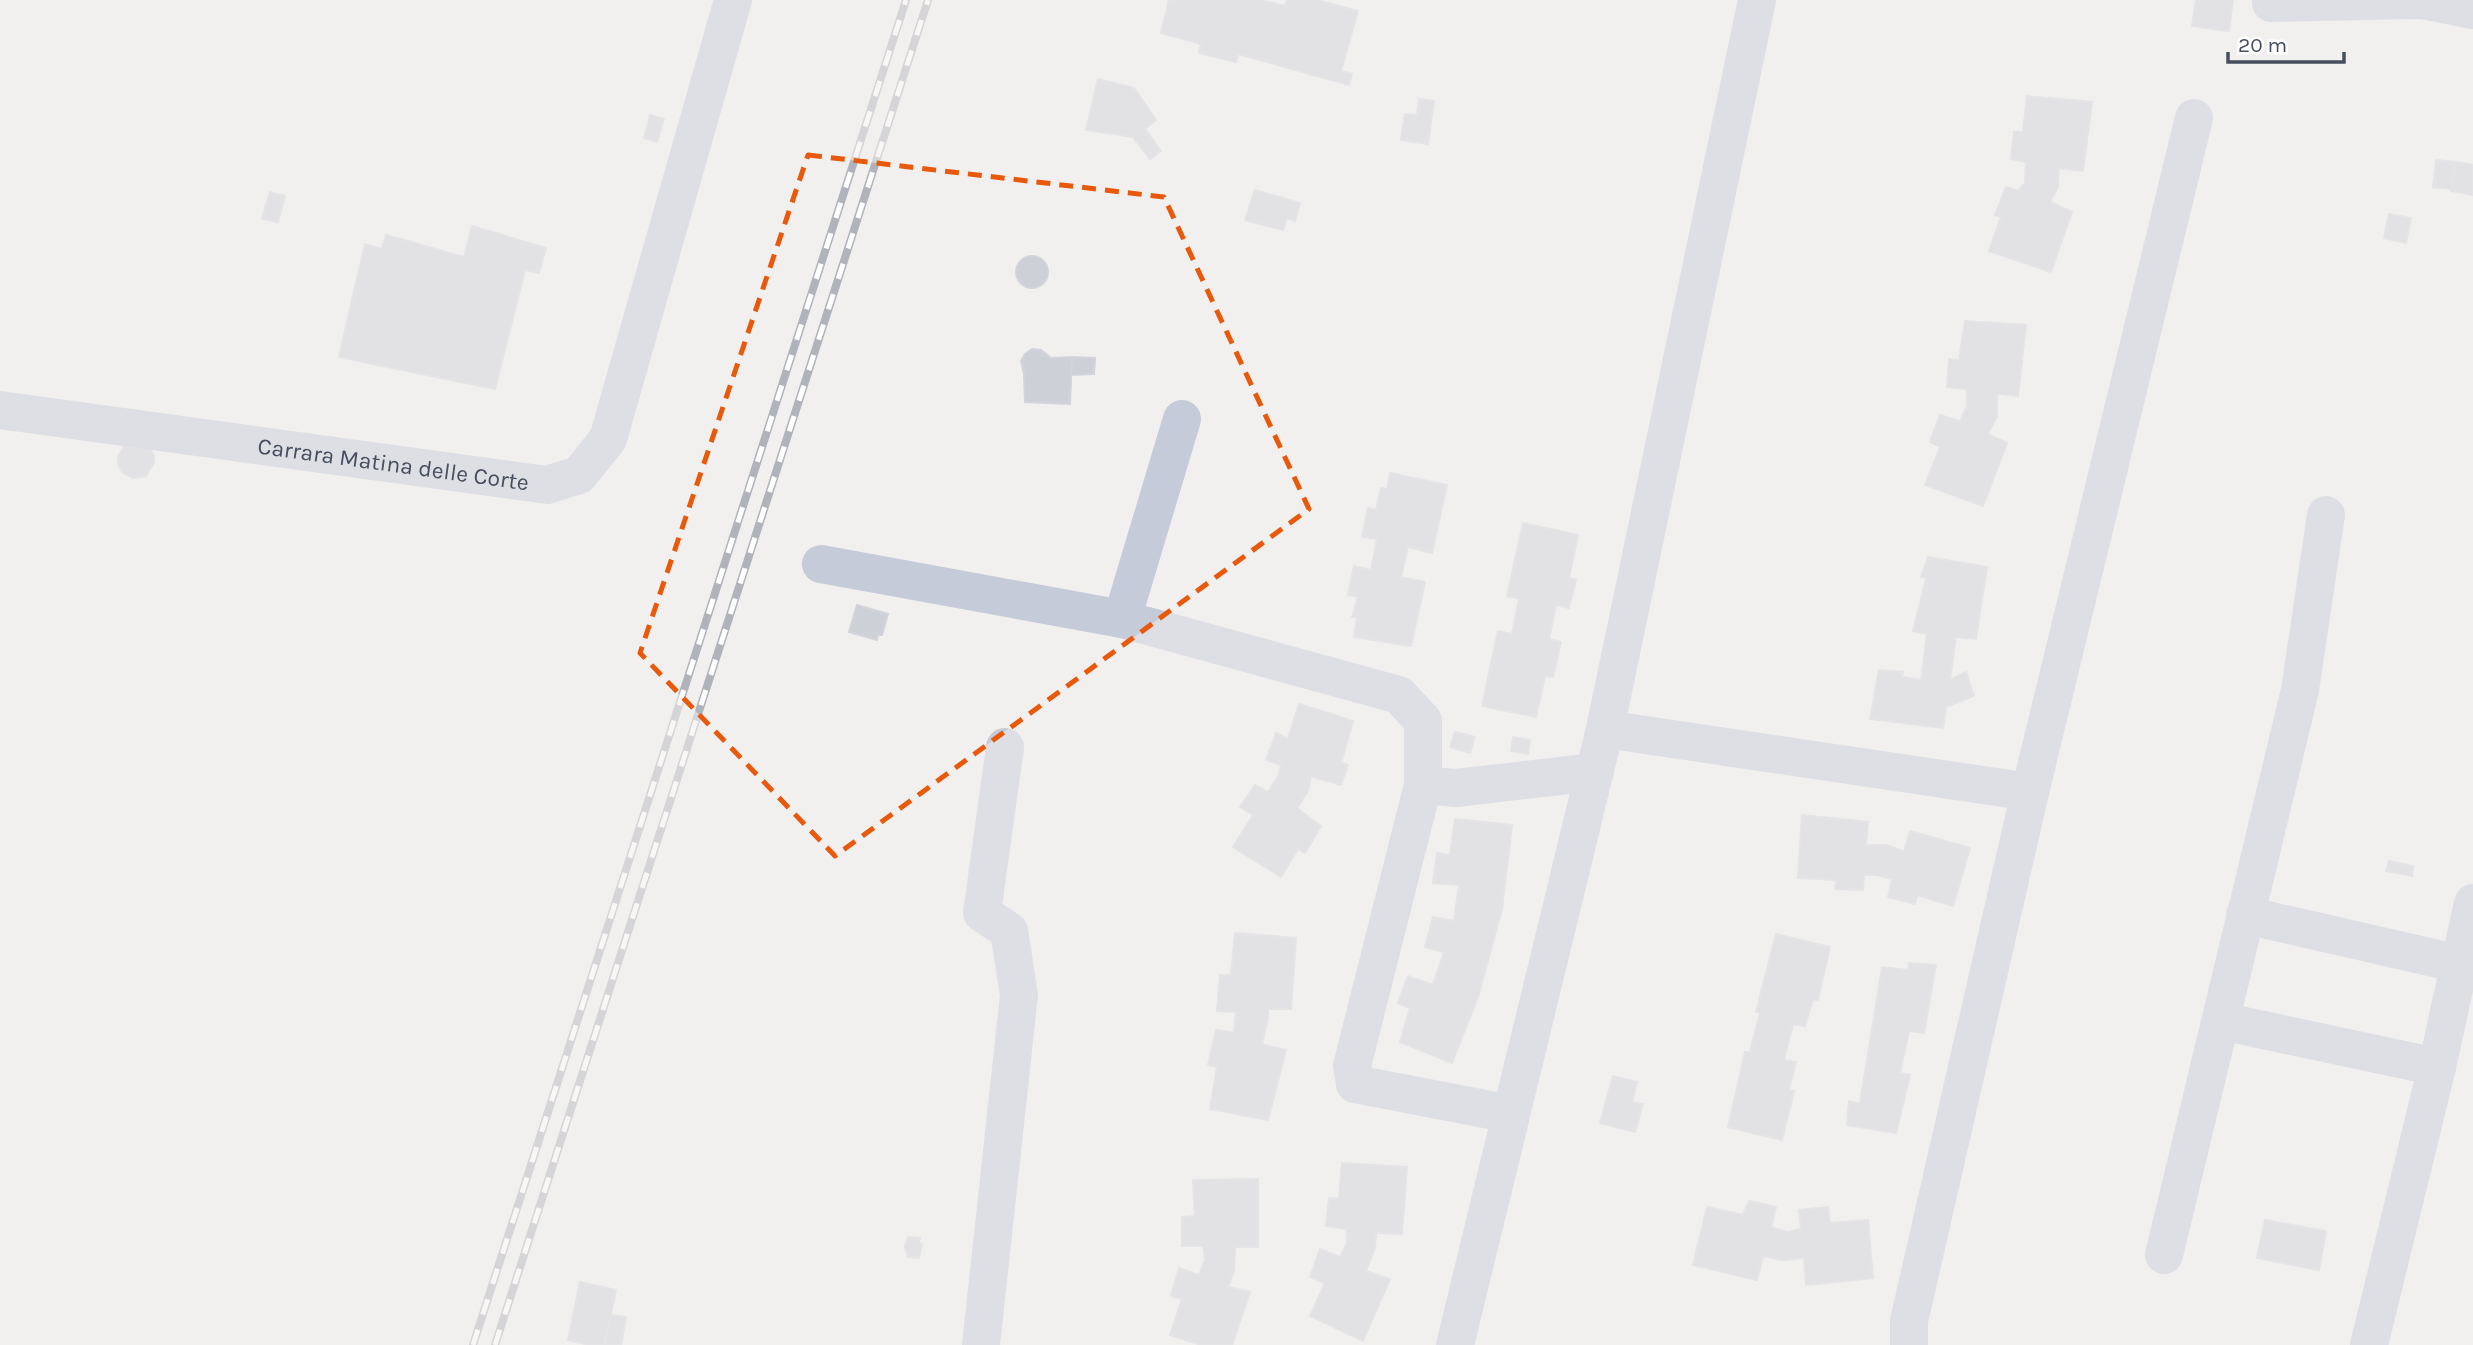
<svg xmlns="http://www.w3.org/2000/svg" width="2473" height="1345" font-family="Karla,sans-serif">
<rect width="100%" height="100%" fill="#f2f0ef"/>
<g fill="#ced0d7" stroke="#d3d4db" stroke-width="2">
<polygon points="1169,0 1262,0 1285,6 1287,0 1318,0 1358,11 1341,71 1352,74 1349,85 1238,54 1236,62 1199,53 1201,44 1161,33"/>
<polygon points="2196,0 2233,0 2229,31 2192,26"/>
<polygon points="1098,79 1134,88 1156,120 1145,129 1161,151 1150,159 1133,137 1086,130"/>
<polygon points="2027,96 2092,102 2083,171 2059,168 2058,187 2050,202 2072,212 2051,272 1989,251 2001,217 1995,215 2006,187 2018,191 2025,183 2026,162 2011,159 2014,132 2023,132"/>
<polygon points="1419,99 1434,101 1428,144 1401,140 1405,114 1417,115"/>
<polygon points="650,115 664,119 657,142 644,138"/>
<polygon points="2436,160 2456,162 2451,189 2433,187"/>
<polygon points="2456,162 2473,165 2473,195 2451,191"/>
<polygon points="1255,190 1300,203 1295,221 1287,218 1283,230 1245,220"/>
<polygon points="270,192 285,196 278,222 262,219"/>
<polygon points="2389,214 2411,218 2406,243 2384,238"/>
<polygon points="472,226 546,248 539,273 525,270 495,389 339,357 365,244 382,249 386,235 464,257"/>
<circle cx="1032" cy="272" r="16"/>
<polygon points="1965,321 2026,325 2018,396 1997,394 1997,416 1988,434 2007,443 1983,506 1925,485 1940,447 1930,442 1940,415 1960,421 1967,407 1967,389 1947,387 1949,359 1959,360"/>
<polygon points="1032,349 1041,350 1051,358 1072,357 1070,404 1025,402 1024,374 1021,361 1025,354"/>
<polygon points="1072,357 1095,358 1094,374 1071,375"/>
<polygon points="124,446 150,448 154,456 154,463 146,476 133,478 122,472 118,463 118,457"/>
<polygon points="1390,473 1447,485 1432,553 1408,547 1401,577 1425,582 1411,646 1354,637 1357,617 1352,617 1358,597 1348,595 1354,566 1371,570 1377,539 1362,537 1368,508 1376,510 1381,488 1387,489"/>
<polygon points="1523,523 1578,535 1569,578 1576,580 1569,608 1556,605 1549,639 1561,642 1553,677 1545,676 1536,717 1482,706 1498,631 1512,634 1519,599 1507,596"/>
<polygon points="1928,557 1987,567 1976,639 1956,637 1950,680 1966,672 1974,696 1946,707 1943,728 1870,719 1879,670 1903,672 1902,677 1921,680 1927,634 1913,631 1926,578 1921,577"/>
<polygon points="857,605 888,614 882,635 878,635 877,640 849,632"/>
<polygon points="1299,704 1353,721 1341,763 1348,765 1341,785 1311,776 1308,791 1297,808 1321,826 1305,853 1298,849 1281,877 1233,847 1253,815 1240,807 1255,785 1268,792 1279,775 1281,765 1266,760 1276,733 1288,739"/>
<polygon points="1455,732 1475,737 1470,753 1450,747"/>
<polygon points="1513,737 1530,740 1528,754 1511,751"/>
<polygon points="1802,815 1868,822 1866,845 1886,845 1904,851 1910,831 1970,848 1953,906 1917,895 1915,904 1888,897 1892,879 1877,875 1864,875 1863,890 1835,889 1836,880 1798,878"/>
<polygon points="1455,819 1512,825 1502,909 1478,997 1452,1063 1400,1042 1410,1008 1398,1003 1408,976 1433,985 1444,952 1425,947 1433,917 1454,921 1459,885 1433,883 1437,853 1450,855"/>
<polygon points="2389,861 2413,866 2412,876 2386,871"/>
<polygon points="1235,933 1296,938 1291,1009 1268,1009 1268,1018 1262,1044 1286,1050 1268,1120 1210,1109 1217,1067 1208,1065 1216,1030 1234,1033 1236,1012 1217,1011 1220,975 1231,975"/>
<polygon points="1776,934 1830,947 1818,1000 1813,999 1805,1026 1793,1024 1784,1060 1796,1062 1789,1090 1794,1091 1782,1140 1728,1127 1745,1052 1750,1052 1760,1012 1756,1012"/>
<polygon points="1909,963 1936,965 1924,1033 1909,1031 1900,1073 1910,1075 1896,1133 1847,1125 1849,1101 1860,1104 1882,967 1908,970"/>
<polygon points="1613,1076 1637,1082 1632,1102 1643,1104 1635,1132 1600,1123"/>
<polygon points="1342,1163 1407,1167 1402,1234 1376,1233 1375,1248 1366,1271 1390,1279 1363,1341 1310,1316 1325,1283 1310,1277 1320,1249 1340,1257 1347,1243 1346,1229 1326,1226 1329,1198 1339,1199"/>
<polygon points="1258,1179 1258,1247 1235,1247 1234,1271 1228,1287 1250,1292 1232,1345 1201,1345 1170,1335 1182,1299 1171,1296 1179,1268 1199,1275 1205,1260 1203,1246 1182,1246 1182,1217 1195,1216 1193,1180"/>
<polygon points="1749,1201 1776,1207 1771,1227 1787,1232 1801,1229 1799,1210 1828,1207 1830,1223 1868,1220 1873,1278 1806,1285 1804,1258 1782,1260 1763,1256 1757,1280 1693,1265 1707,1207 1743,1215"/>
<polygon points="2265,1220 2326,1231 2319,1270 2257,1258"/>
<polygon points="908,1237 920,1238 919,1243 922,1244 919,1258 908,1257 905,1247"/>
<polygon points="580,1282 616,1290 604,1345 590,1345 568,1340"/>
<polygon points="611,1315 626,1317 621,1345 604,1345"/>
</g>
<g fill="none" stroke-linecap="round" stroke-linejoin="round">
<g stroke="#c5cbd8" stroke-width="38">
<polyline points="2422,0 2473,10"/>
<polyline points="2271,3 2416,0"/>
<path id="s1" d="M0,410L547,485L579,475L608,439L733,0"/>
<polyline points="821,564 1122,619 1399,695 1423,721 1423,785 1352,1066 1355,1084 1511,1114"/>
<polyline points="1122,619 1182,419"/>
<polyline points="1605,729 2030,792"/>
<polyline points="1423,785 1456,788 1595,772"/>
<polyline points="2245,915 2460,964"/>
<polyline points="2221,1021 2437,1067"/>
<polyline points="2164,1255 2300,690 2326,515"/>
<polyline points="981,1345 1019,995 1009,931 982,913 1005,747"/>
<polyline points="1455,1345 1605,729 1757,0"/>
<polyline points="1909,1345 1909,1321 2030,792 2194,118"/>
<polyline points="2369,1345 2437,1067 2473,903"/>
</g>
<defs>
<g id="rail">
<polyline points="473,1345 906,0"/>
<polyline points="495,1345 928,0"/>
</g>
</defs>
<use href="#rail" stroke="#b1b3ba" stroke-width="8"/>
<use href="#rail" stroke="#fff" stroke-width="5" stroke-dasharray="16" stroke-linecap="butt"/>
</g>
<path d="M0 0H2473V1345H0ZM808,155L1164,197L1309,509L835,856L640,653Z" fill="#f2f0ef" fill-opacity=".55" fill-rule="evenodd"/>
<path fill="none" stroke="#e8590c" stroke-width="5" stroke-dasharray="14 9" stroke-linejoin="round" d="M808,155L1164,197L1309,509L835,856L640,653Z"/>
<g text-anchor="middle" stroke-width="6" stroke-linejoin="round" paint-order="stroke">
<g font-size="23" fill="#464e5f" stroke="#fff">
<text dy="8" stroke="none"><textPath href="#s1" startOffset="397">Carrara Matina delle Corte</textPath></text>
</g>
</g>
<path d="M2228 52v10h116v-10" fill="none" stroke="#464e5f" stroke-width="3.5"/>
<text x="2238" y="52" font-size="21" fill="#464e5f" stroke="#ffffff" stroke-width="5" paint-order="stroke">20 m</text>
</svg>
